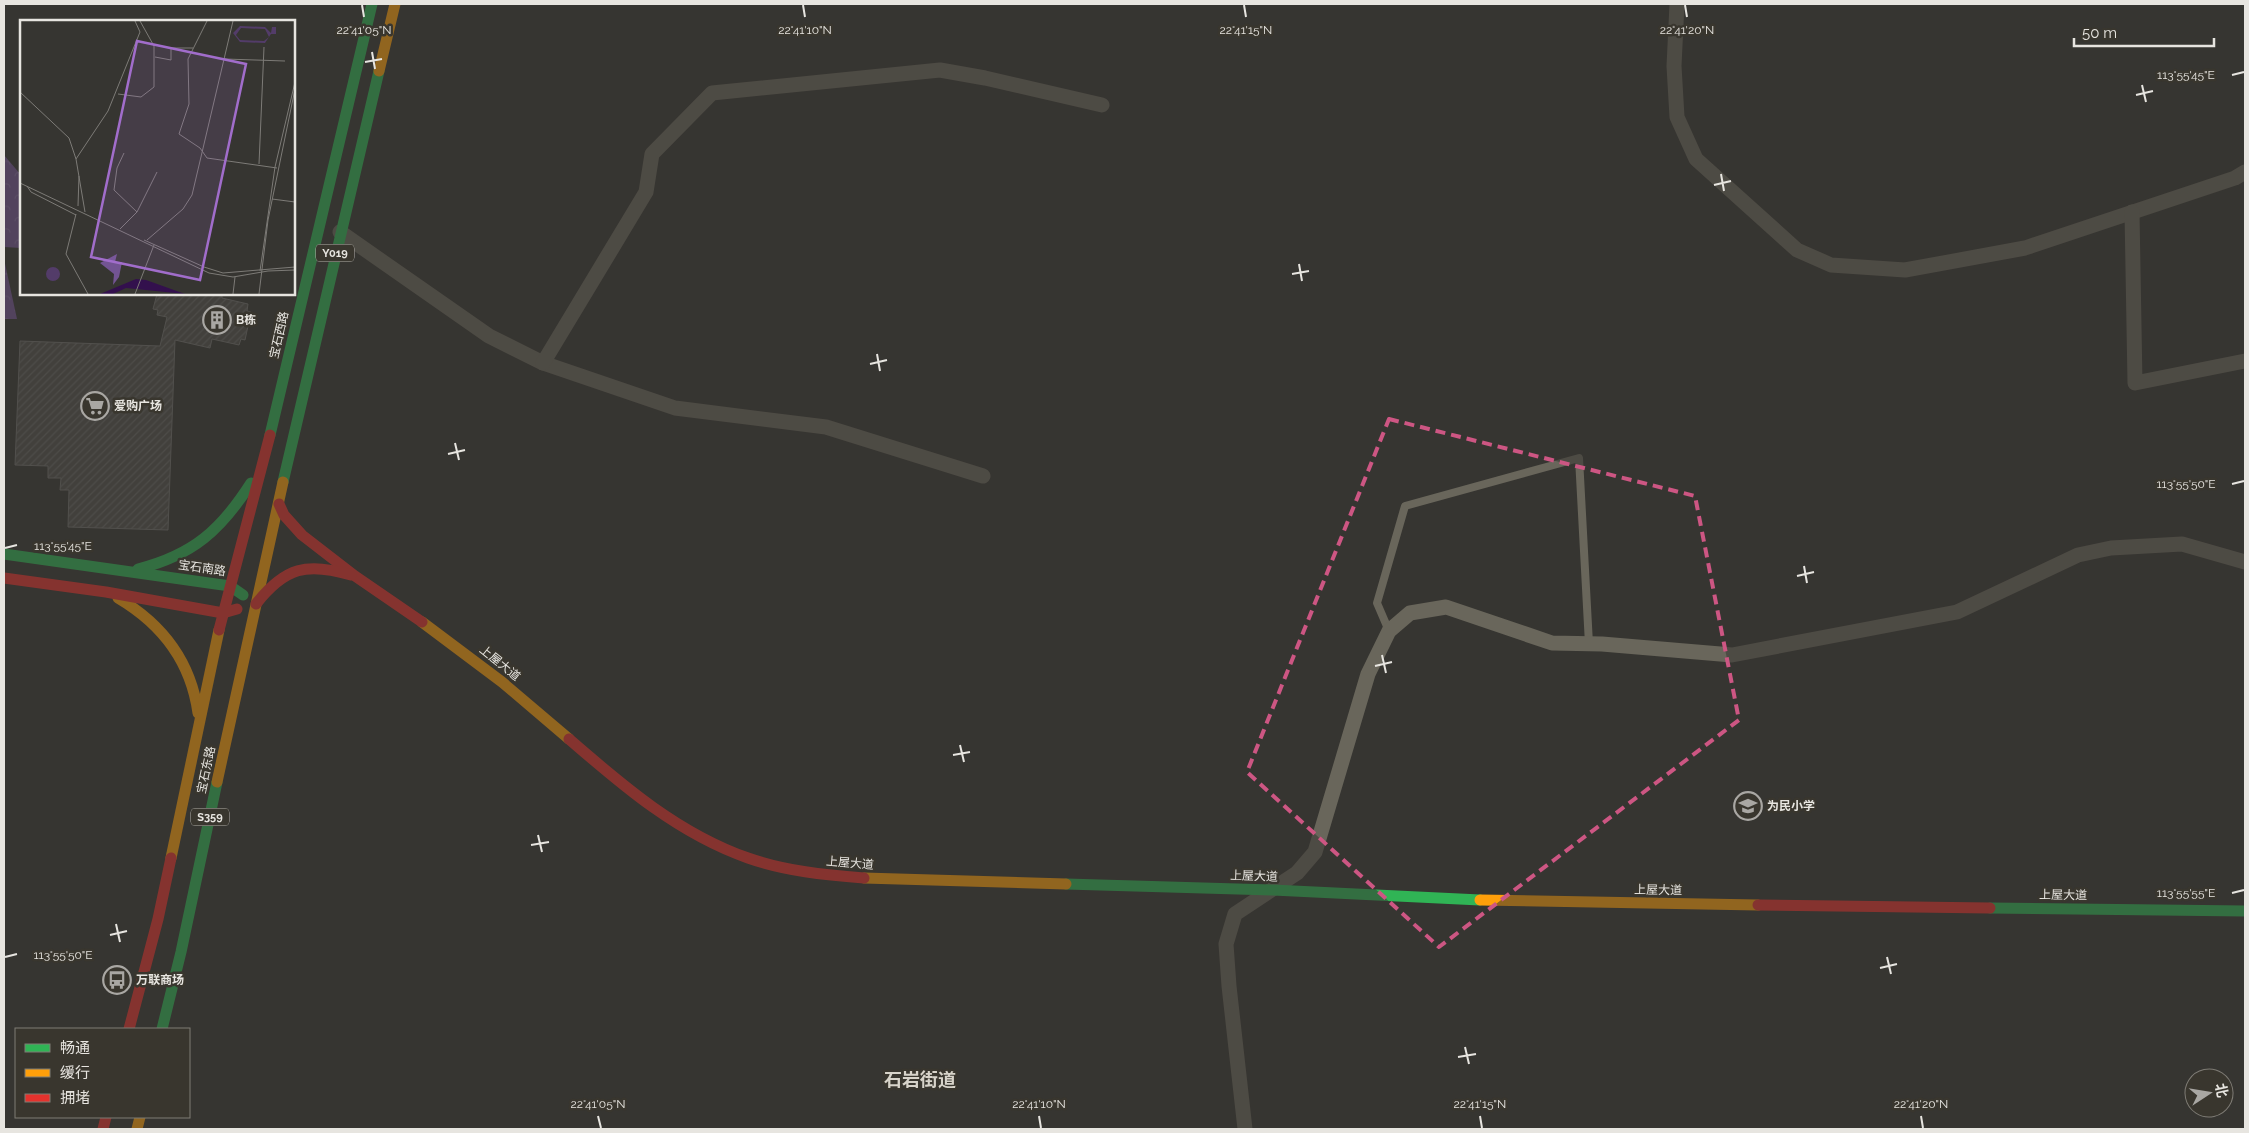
<svg xmlns="http://www.w3.org/2000/svg" width="2249" height="1133" font-family="Raleway,'Noto Sans SC',sans-serif">
<defs>
<pattern id="forest-crowns" width="20" height="18" patternUnits="userSpaceOnUse" patternTransform="scale(1.25)"><rect width="20" height="18" fill="#735493"/><path d="M2 6a3 3 0 1 1 6 0M12 15a3 3 0 1 1 6 0" fill="none" stroke="#876ca2"/></pattern>
<pattern id="building-hatch" width="6" height="6" patternUnits="userSpaceOnUse" patternTransform="scale(1.25)"><rect width="6" height="6" fill="#504f4b"/><path d="M-1 1l2-2M0 6l6-6M5 7l2-2" fill="none" stroke="#696865"/></pattern>
</defs>
<rect width="100%" height="100%" fill="#363531"/>
<g fill="url(#forest-crowns)">
<polygon points="4,155 21,175 21,248 4,247"/>
<polygon points="4,259 17,319 4,319"/>
</g>
<polygon fill="url(#building-hatch)" stroke="#72716e" points="157,294 222,294 222,298 248,304 247,311 251,312 245,340 241,339 239,345 212,339 210,348 175,340 168,530 68,527 69,490 60,490 61,478 48,478 48,466 15,465 20,341 160,346 167,317 157,315 158,310 153,309"/>
<g fill="none" stroke-linecap="round" stroke-linejoin="round">
<polyline stroke="#69665b" stroke-width="8" points="1389,631 1377,603 1405,506 1579,458 1589,644"/>
<g stroke="#69665b" stroke-width="15">
<polyline points="1677,4 1674,66 1677,117 1696,159 1797,250 1831,265 1905,270 2025,248 2235,178 2245,172"/>
<polyline points="2132,212 2135,383 2245,361"/>
<polyline points="340,232 489,336 543,363 675,408 826,427 983,476"/>
<polyline points="543,363 646,192 652,154 712,93 940,70 985,78 1102,105"/>
<polyline points="1245,1129 1229,986 1226,944 1235,914 1297,873 1315,852 1368,674 1389,631 1410,613 1446,607 1552,643 1602,644 1732,655 1957,612 2078,555 2111,548 2182,544 2245,562"/>
</g>
<g stroke="#30b455" stroke-width="11">
<polyline points="270,435 372,4"/>
<polyline points="283,482 379,71"/>
<polyline points="4,554 230,586 243,595"/>
<path d="M138,569C193,555 221,530 251,483"/>
<polyline points="1066,884 1273,890 1480,900"/>
<polyline points="1990,908 2245,911"/>
<polyline points="162,1029 181,952 217,782"/>
</g>
<g stroke="#ff9f0a" stroke-width="11">
<polyline points="379,71 395,4"/>
<path d="M118,598C162,624 191,662 198,713"/>
<polyline points="422,622 502,682 569,739"/>
<polyline points="217,782 283,482"/>
<polyline points="171,858 219,630"/>
<polyline points="864,878 1066,884"/>
<polyline points="1480,900 1758,905"/>
<polyline points="137,1129 140,1117"/>
</g>
<g stroke="#e5322d" stroke-width="11">
<polyline points="279,504 284,515 302,535 355,576 422,622"/>
<polyline points="4,578 106,592 223,613 237,609"/>
<path d="M256,604C285,567 307,562 351,575"/>
<polyline points="219,630 270,435"/>
<path d="M569,739C623,786 679,834 748,858C785,871 825,875 864,878"/>
<polyline points="1758,905 1990,908"/>
<polyline points="129,1029 158,919 171,858"/>
<polyline points="103,1129 106,1117"/>
</g>
</g>
<path d="M0 0H2249V1133H0ZM1389,419L1695,496L1739,720L1439,947L1247,772Z" fill="#363531" fill-opacity=".55" fill-rule="evenodd"/>
<path fill="none" stroke="#cd5683" stroke-width="4" stroke-dasharray="10 6" stroke-linejoin="round" d="M1389,419L1695,496L1739,720L1439,947L1247,772Z"/>
<path fill="none" stroke="#e7e5e0" stroke-width="2" d="M362,5L364,17M803,5L805,17M1244,5L1246,17M1685,5L1687,17M372,52L375,69M365,62L382,59M2232,75L2244,72M2142,85L2146,102M2136,95L2153,91M1721,174L1724,191M1714,185L1731,181M1299,264L1302,281M1292,274L1309,271M877,354L880,371M870,364L887,360M455,443L459,460M448,454L465,450M2232,484L2244,481M5,548L17,545M1804,566L1807,583M1797,576L1814,572M1382,655L1386,673M1375,666L1392,662M960,745L964,762M953,755L970,752M538,835L542,852M531,845L549,842M2232,893L2244,890M116,924L120,942M110,935L127,931M5,957L17,954M1887,957L1891,974M1880,968L1897,964M1465,1047L1469,1064M1458,1057L1476,1054M598,1116L601,1128M1039,1116L1041,1128M1480,1116L1482,1128M1921,1116L1923,1128"/>
<defs>
<symbol id="building-ring" viewBox="-11 -11 22 22"><circle r="9.5" fill="#39362e" stroke="#a9a7a3" stroke-width="1.5"/><path d="M-4-6H4V6H1V3H-1V6H-4ZM-2.5-4.3h1.7v1.8h-1.7ZM.8-4.3h1.7v1.8H.8ZM-2.5-1h1.7V.8h-1.7ZM.8-1h1.7V.8H.8Z" fill="#a9a7a3"/></symbol>
<symbol id="supermarket-ring" viewBox="-11 -11 22 22"><circle r="9.5" fill="#39362e" stroke="#a9a7a3" stroke-width="1.5"/><path d="M-6-5.5h2.5l.6 2H6L4.5 2H-2.5L-4.4-4H-6ZM-1.5 3.2a1.3 1.3 0 1 0 .1 0ZM3 3.2a1.3 1.3 0 1 0 .1 0Z" fill="#a9a7a3"/></symbol>
<symbol id="school-ring" viewBox="-11 -11 22 22"><circle r="9.5" fill="#39362e" stroke="#a9a7a3" stroke-width="1.5"/><path d="M0-5L7-2L0 1L-7-2ZM-4 1L0 2.5L4 1V4Q0 6-4 4Z" fill="#a9a7a3"/></symbol>
<symbol id="bus-ring" viewBox="-11 -11 22 22"><circle r="9.5" fill="#39362e" stroke="#a9a7a3" stroke-width="1.5"/><path d="M-5-6H5V4H4V6H2V4H-2V6H-4V4H-5ZM-3.5-4V0h7V-4ZM-3.5 1.2v1.5H-2V1.2ZM2 1.2v1.5H3.5V1.2Z" fill="#a9a7a3"/></symbol>
</defs>
<g fill-rule="evenodd">
<use href="#building-ring" x="201" y="304" width="32" height="32"/>
<use href="#supermarket-ring" x="79" y="390" width="32" height="32"/>
<use href="#school-ring" x="1732" y="790" width="32" height="32"/>
<use href="#bus-ring" x="101" y="964" width="32" height="32"/>
</g>
<g text-anchor="middle" stroke-width="5" stroke-linejoin="round" paint-order="stroke">
<g fill="#39362e" stroke="#b3b0ab" stroke-width="1">
<rect x="316" y="244.5" width="38" height="17" rx="4"/>
<rect x="191" y="808.5" width="38" height="17" rx="4"/>
</g>
<g font-size="11" font-weight="bold" fill="#e7e5e0">
<text x="335" y="257">Y019</text>
<text x="210" y="821">S359</text>
</g>
<g font-size="12" font-weight="bold" fill="#e7e5e0" stroke="#39362e" text-anchor="start">
<text x="236" y="324">B栋</text>
<text x="114" y="410">爱购广场</text>
<text x="1767" y="810">为民小学</text>
<text x="136" y="984">万联商场</text>
</g>
<g font-size="12" fill="#e7e5e0" stroke="#39362e">
<text transform="translate(279 335) rotate(-77)" y="4">宝石西路</text>
<text transform="translate(202 568) rotate(8)" y="4">宝石南路</text>
<text transform="translate(500 663) rotate(39)" y="4">上屋大道</text>
<text transform="translate(206 770) rotate(-78)" y="4">宝石东路</text>
<text transform="translate(850 863) rotate(5)" y="4">上屋大道</text>
<text transform="translate(1254 876) rotate(2)" y="4">上屋大道</text>
<text transform="translate(1658 890) rotate(1)" y="4">上屋大道</text>
<text transform="translate(2063 895) rotate(1)" y="4">上屋大道</text>
</g>
<g font-size="18" font-weight="bold" fill="#d7d3c9" stroke="#39362e">
<text x="920" y="1086">石岩街道</text>
</g>
</g>
<g transform="translate(20 20)">
<rect width="275" height="275" fill="#363531"/>
<path d="M220,6L245,7L251,13L252,7H256V14H251L245,23L220,22L213,13ZM221,8L245,9L249,17L244,21L220,20L216,15ZM26 254a7 7 0 1 1 14 0a7 7 0 1 1-14 0Z" fill="#533c69" fill-rule="evenodd"/>
<path d="M97,234L95,242H102L99,257L93,265L94,254L80,243Z" fill="#735493"/>
<path d="M116,259L126,260L165,274L106,268L93,274H80Z" fill="#33104d"/>
<path fill="none" stroke="#7d7b77" stroke-width="1" d="M187,1L168,39L169,84L159,114L180,128L187,138L257,148M135,37L151,40V28H173M205,39L265,41M0,72L49,118L56,139L65,192M98,74L121,77L134,67V26L120,1M104,133L97,148L94,170L117,192M56,139L88,91L120,12L115,1M239,144L244,27M0,163L189,253L213,257L248,251L275,250M7,166L11,172L56,195M252,179L275,182M58,186L59,156M56,194L46,234L68,274M100,209L117,192L137,152M124,220L184,247L203,253L275,247M127,220L163,189L172,175L213,1M240,251L255,147L275,62M115,274L134,225M213,274L215,257M239,274L248,200L275,69"/>
<path fill="#a16dcb" fill-opacity="0.15" stroke="#a16dcb" stroke-width="2.5" d="M117,21L226,44L180,260L71,237Z"/>
<rect width="275" height="275" fill="none" stroke="#e7e5e0" stroke-width="2.5"/>
</g>
<g font-size="12" text-anchor="middle" fill="#e7e5e0" stroke="#39362e" stroke-width="5" stroke-linejoin="round" paint-order="stroke">
<text x="364" y="34">22°41'05"N</text>
<text x="805" y="34">22°41'10"N</text>
<text x="1246" y="34">22°41'15"N</text>
<text x="1687" y="34">22°41'20"N</text>
<text x="2186" y="79">113°55'45"E</text>
<text x="2186" y="488">113°55'50"E</text>
<text x="63" y="550">113°55'45"E</text>
<text x="2186" y="897">113°55'55"E</text>
<text x="63" y="959">113°55'50"E</text>
<text x="598" y="1108">22°41'05"N</text>
<text x="1039" y="1108">22°41'10"N</text>
<text x="1480" y="1108">22°41'15"N</text>
<text x="1921" y="1108">22°41'20"N</text>
</g>
<rect width="2249" height="1133" fill="none" stroke="#e7e5e0" stroke-width="10"/>
<rect x="15" y="1028" width="175" height="90" fill="#39362e" stroke="#7f7c75"/>
<rect x="25" y="1044" width="25" height="8" fill="#30b455" stroke="#7f7c75"/>
<text x="60" y="1053" font-size="15" fill="#e7e5e0">畅通</text>
<rect x="25" y="1069" width="25" height="8" fill="#ff9f0a" stroke="#7f7c75"/>
<text x="60" y="1078" font-size="15" fill="#e7e5e0">缓行</text>
<rect x="25" y="1094" width="25" height="8" fill="#e5322d" stroke="#7f7c75"/>
<text x="60" y="1103" font-size="15" fill="#e7e5e0">拥堵</text>
<g transform="translate(2209 1093) rotate(78)"><circle r="24" fill="#39362e" stroke="#7f7c75"/>
<path d="M0-4L9 19L0 12L-9 19Z" fill="#a9a7a3"/>
<text y="-8" font-size="14" font-weight="bold" text-anchor="middle" fill="#e7e5e0">北</text>
</g>
<path d="M2074 38v8h140v-8" fill="none" stroke="#e7e5e0" stroke-width="2.5"/>
<text x="2082" y="38" font-size="15" fill="#e7e5e0" stroke="#39362e" stroke-width="4" paint-order="stroke">50 m</text>
</svg>
